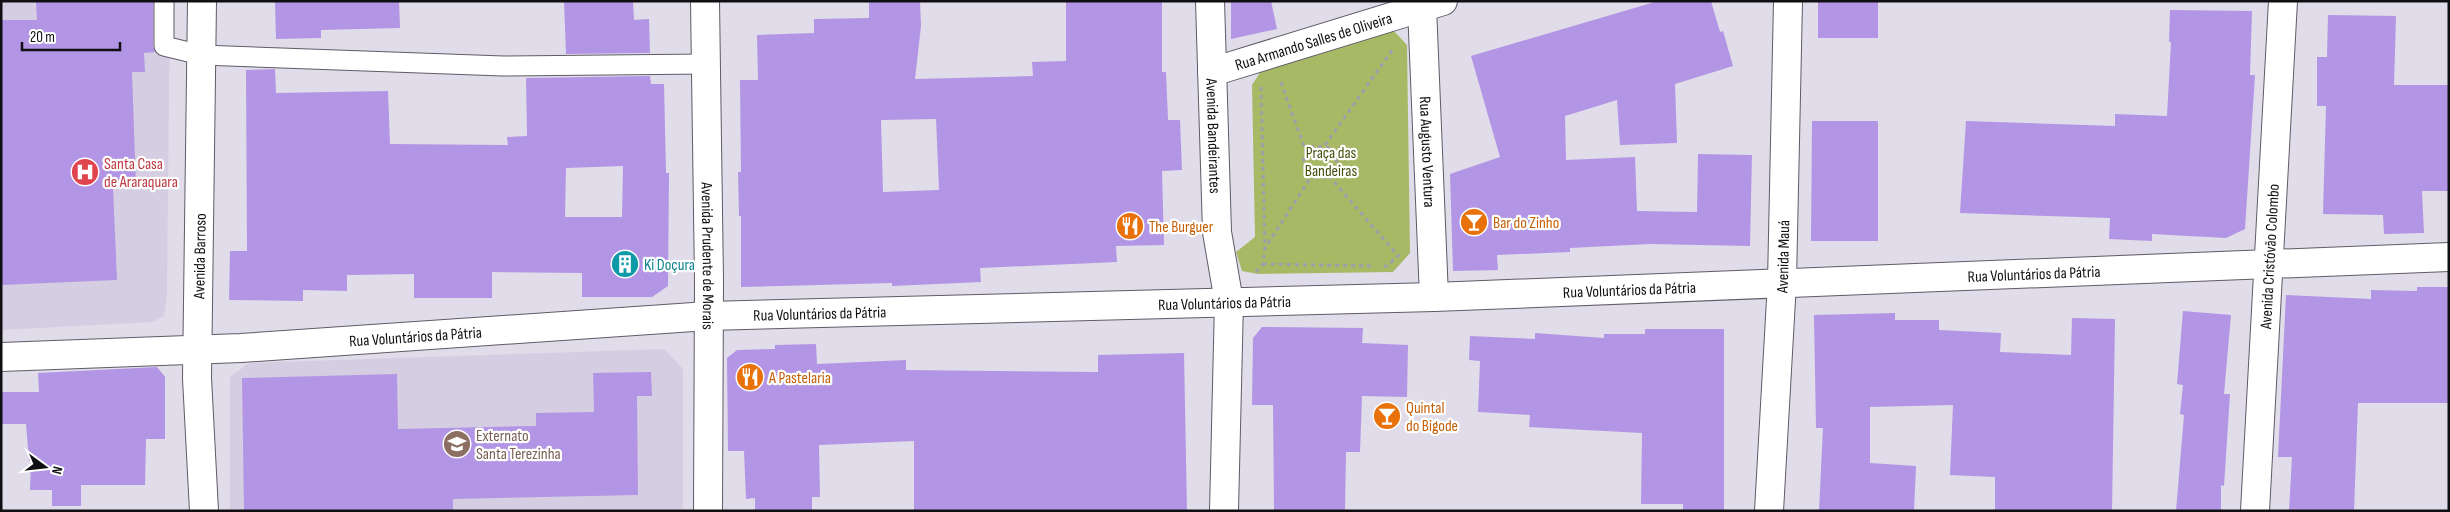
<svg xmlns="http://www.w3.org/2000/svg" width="2450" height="512" font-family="'Sofia Sans Condensed',sans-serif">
<rect width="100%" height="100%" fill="#e0dce9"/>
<g fill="#d5cee2">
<polygon points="1,1 170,1 167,294 164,316 153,322 1,330"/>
<polygon points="664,349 683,369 683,511 230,511 230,377 249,363"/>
</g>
<polygon fill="#a8b966" points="1394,31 1407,45 1410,253 1393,272 1258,274 1242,271 1236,252 1255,237 1252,85 1261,71"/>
<g fill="#b295e4" fill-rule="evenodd">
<polygon points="36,1 153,1 153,46 155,52 144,53 145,72 132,72 136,187 113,188 117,280 1,285 1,20 37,20"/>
<polygon points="275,1 399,1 400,28 321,30 321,38 276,39"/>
<polygon points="564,1 633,1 634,20 649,19 650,53 566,54"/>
<path d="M869,1H920L921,26L915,79L1033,76L1032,62L1066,61V1H1162V72H1166L1168,120H1180L1182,170L1162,171L1164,245L1116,246L1117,262L980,268L981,282L892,286V283L741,287V216H739L738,172H741L740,80H758L757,35L814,33V19L869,18ZM936,119L939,190L883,192L881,120Z"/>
<polygon points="1231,1 1271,1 1277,29 1231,39"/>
<polygon points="1658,1 1711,1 1720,32 1723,31 1733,66 1675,84 1677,143 1620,145 1617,100 1565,116 1566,160 1635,157 1637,211 1697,212 1698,154 1752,155 1750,246 1650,244 1570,248 1570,252 1497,255 1498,270 1453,271 1450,174 1500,157 1471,56"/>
<rect x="1818" y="1" width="60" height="37"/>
<polygon points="2170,10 2252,11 2250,75 2255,75 2245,229 2226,238 2152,234 2152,241 2109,239 2110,218 1960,213 1966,121 2115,126 2115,114 2167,116 2171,42 2169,42"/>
<polygon points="2328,15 2396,16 2394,85 2449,85 2449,191 2422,191 2424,233 2384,234 2383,215 2323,214 2326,106 2317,106 2317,57 2327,57"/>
<path d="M275,69L276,93L388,91L390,144L508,145L507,137L527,136L526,78L650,76L651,84H664L666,173H669L668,286L652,297H582V273L492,272V298H414V274L347,275V291L303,290V301L229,300L230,251H247L246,70ZM623,166L622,217H565L566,168Z"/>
<polygon points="1812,121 1878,121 1878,241 1811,241"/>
<polygon points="2417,287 2449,287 2449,403 2358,403 2354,511 2289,511 2292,457 2278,457 2286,295 2371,299 2371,290 2417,291"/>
<polygon points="2183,311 2231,315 2224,394 2230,394 2224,486 2221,485 2221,511 2176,511 2184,415 2180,414 2183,385 2177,384"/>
<polygon points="1895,313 1895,320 1939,320 1939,330 2001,333 2000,352 2071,355 2072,318 2115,319 2112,511 1995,511 1995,477 1950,475 1953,405 1870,407 1870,463 1916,466 1914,511 1819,511 1823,428 1816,428 1814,315"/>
<polygon points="1262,327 1363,328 1362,343 1408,345 1407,397 1362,396 1360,452 1346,452 1345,510 1274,510 1273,405 1252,405 1253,338"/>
<polygon points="1645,329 1724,329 1724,511 1683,511 1683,504 1641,504 1642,433 1529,427 1530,415 1478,412 1480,361 1469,360 1470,336 1535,339 1535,333 1604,338 1604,334 1645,334"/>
<polygon points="816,344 817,364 906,360 906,370 1098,372 1098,355 1184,353 1187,511 914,511 914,441 819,445 820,497 812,497 812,511 755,511 755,498 746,499 744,451 728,451 727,358 737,350 775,349 775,345"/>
<polygon points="157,367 165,377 165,439 146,439 145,485 81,485 81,506 52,506 52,490 30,490 31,461 29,461 26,424 1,424 1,392 39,392 38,373"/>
<polygon points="651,372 652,396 637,396 638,495 453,499 453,511 244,511 242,378 397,374 398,429 536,426 536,413 594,412 593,373"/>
</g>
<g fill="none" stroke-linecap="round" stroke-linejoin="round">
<defs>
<polyline id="service" points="164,1 164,46 201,55 503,66 705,64"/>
<g id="minor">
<path id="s1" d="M705,1L709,281L708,511"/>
<path id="s2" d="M1210,1L1217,232L1229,302L1224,511"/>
<path id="s3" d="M1422,7L1434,297"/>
<path id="s4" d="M1212,72L1443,1"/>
<path id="s5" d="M1,357L241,348L708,316L1434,297L2449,257"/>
<path id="s6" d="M1769,511L1782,282L1788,1"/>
<path id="s7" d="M2255,511L2283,1"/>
</g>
<polyline id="tertiary" points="202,1 197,378 204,511"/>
</defs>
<use href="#service" stroke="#5f5b67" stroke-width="21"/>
<use href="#minor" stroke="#5f5b67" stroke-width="30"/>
<use href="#tertiary" stroke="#5f5b67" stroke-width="30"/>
<g stroke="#a19ea8" stroke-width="3" stroke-dasharray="4 4" stroke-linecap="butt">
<path d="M1281,82L1306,152C1296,172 1317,186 1333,173L1337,162L1330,148L1314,146L1306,152"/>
<polyline points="1261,87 1265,248"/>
<polyline points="1325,145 1393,49"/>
<polyline points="1329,176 1399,257"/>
<polyline points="1263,264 1375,266"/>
<polyline points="1384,266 1387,266 1398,256 1400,251"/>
<polyline points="1256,272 1263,264 1265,248 1311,177"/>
</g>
<use href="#service" stroke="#fff" stroke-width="19"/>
<use href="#minor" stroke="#fff" stroke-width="28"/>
<use href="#tertiary" stroke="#fff" stroke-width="28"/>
</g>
<defs>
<symbol id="hospital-disc" viewBox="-11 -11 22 22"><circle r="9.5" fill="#e0444e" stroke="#fff"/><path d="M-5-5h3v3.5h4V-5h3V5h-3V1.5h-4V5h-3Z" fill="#fff"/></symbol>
<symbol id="bar-disc" viewBox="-11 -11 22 22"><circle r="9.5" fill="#e8710a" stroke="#fff"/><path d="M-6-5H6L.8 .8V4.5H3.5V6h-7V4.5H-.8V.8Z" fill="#fff"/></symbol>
<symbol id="restaurant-disc" viewBox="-11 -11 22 22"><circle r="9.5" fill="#e8710a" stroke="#fff"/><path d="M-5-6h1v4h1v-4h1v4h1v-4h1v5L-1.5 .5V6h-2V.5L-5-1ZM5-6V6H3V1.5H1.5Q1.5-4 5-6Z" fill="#fff"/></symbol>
<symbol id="building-disc" viewBox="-11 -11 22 22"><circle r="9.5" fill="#0f9aa8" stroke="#fff"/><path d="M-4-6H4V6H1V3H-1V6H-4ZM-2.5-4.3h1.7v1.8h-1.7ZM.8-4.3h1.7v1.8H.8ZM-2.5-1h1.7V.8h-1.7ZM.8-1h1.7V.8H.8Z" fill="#fff"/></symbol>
<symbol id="school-disc" viewBox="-11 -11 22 22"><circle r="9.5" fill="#8d6e63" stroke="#fff"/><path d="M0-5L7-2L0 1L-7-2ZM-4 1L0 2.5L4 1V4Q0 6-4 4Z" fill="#fff"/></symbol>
</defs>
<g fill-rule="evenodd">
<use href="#hospital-disc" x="69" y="156" width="32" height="32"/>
<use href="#bar-disc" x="1458" y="206" width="32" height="32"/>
<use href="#restaurant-disc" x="1114" y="210" width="32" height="32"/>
<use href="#building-disc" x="609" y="248" width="32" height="32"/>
<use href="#restaurant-disc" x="734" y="361" width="32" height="32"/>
<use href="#bar-disc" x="1371" y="400" width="32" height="32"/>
<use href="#school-disc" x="441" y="428" width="32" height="32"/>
</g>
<g text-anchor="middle" stroke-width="4.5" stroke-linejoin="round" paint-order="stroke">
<g font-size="16" fill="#100f13" stroke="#fff">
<text dy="6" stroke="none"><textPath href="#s4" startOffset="106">Rua Armando Salles de Oliveira</textPath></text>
<text dy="6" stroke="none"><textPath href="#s2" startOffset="135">Avenida Bandeirantes</textPath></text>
<text dy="6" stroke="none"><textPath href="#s3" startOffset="145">Rua Augusto Ventura</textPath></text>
<text transform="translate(199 256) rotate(-89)" y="6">Avenida Barroso</text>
<text dy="6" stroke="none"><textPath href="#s1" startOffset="255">Avenida Prudente de Morais</textPath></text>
<text dy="6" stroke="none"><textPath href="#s6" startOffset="255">Avenida Mauá</textPath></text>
<text dy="6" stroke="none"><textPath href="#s7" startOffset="255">Avenida Cristóvão Colombo</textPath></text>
<text dy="6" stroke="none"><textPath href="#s5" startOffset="2035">Rua Voluntários da Pátria</textPath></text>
<text dy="6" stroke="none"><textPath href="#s5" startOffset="1630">Rua Voluntários da Pátria</textPath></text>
<text dy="6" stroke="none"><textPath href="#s5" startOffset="1225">Rua Voluntários da Pátria</textPath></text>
<text dy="6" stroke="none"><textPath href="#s5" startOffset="820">Rua Voluntários da Pátria</textPath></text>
<text dy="6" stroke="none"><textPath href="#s5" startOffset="415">Rua Voluntários da Pátria</textPath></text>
</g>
<g font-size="16" fill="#45500c" stroke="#fff">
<text x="1331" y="158">Praça das<tspan x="1331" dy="18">Bandeiras</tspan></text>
</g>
<g font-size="16" fill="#be3a42" stroke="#fff" text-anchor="start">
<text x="104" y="169">Santa Casa<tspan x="104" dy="18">de Araraquara</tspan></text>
</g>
<g font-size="16" fill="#c56008" stroke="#fff" text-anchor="start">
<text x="1493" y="228">Bar do Zinho</text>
<text x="1149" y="232">The Burguer</text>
<text x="769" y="383">A Pastelaria</text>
<text x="1406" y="413">Quintal<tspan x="1406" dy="18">do Bigode</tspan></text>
</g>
<g font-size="16" fill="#0d838f" stroke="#fff" text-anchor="start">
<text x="644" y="270">Ki Doçura</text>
</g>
<g font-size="16" fill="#785e54" stroke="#fff" text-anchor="start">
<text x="476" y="441">Externato<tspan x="476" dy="18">Santa Terezinha</tspan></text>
</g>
</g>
<rect width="2450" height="512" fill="none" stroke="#100f13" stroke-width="5"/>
<g transform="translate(45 467) rotate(105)" stroke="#ffffff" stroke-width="4" paint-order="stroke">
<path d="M0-4L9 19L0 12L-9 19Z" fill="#100f13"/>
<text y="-8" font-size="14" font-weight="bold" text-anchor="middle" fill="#100f13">N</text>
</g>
<path d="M22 42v8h98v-8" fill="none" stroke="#100f13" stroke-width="2.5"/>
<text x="30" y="42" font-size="15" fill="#100f13" stroke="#ffffff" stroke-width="4" paint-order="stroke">20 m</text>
</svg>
